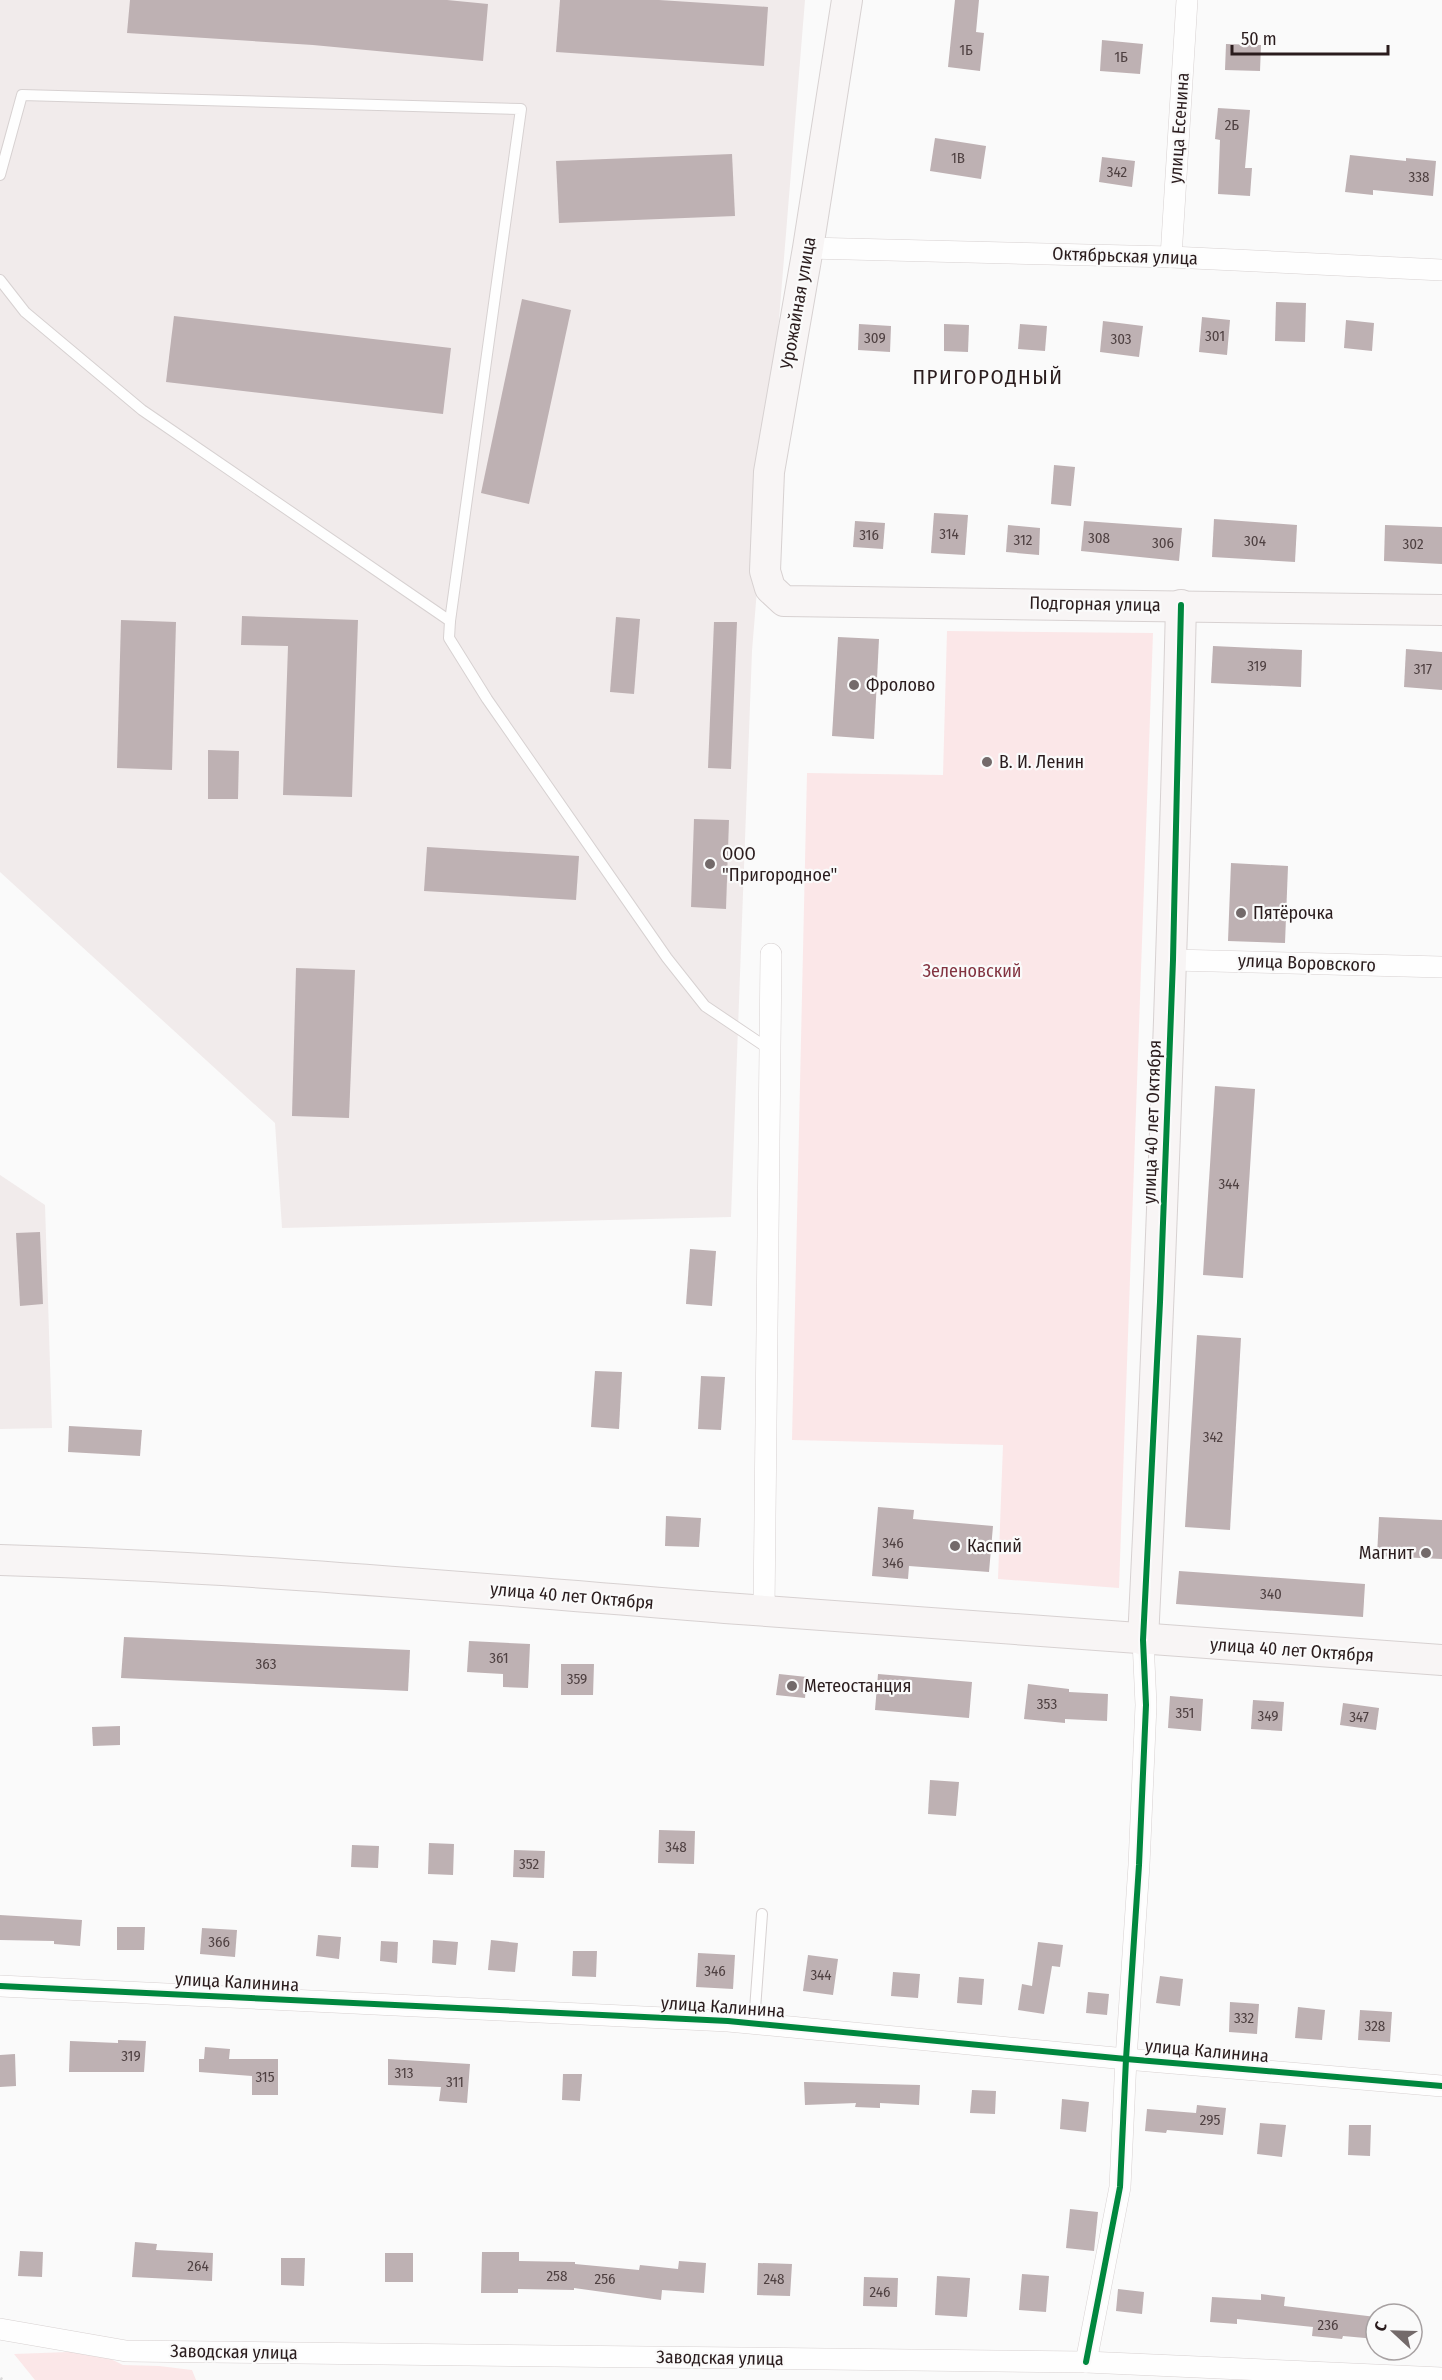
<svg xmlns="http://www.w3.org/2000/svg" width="1442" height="2380" font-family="'Fira Sans Condensed',sans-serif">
<rect width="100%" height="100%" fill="#fafafa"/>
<g fill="#f1ebeb">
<polygon points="0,0 805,0 752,651 731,1217 282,1228 275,1123 0,872"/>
<polygon points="0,1175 45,1205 52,1428 0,1429"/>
</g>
<g fill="#fbe7e8">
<polygon points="947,631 1153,633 1119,1588 998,1579 1003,1445 792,1440 807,773 943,775"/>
<polygon points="95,2351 123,2365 159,2366 192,2370 196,2380 35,2380 14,2354"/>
</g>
<g fill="#beb1b3">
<polygon points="130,0 447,0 488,4 483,61 313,45 127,33"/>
<polygon points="560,0 659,0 768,7 764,66 556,52"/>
<polygon points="955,0 979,0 976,32 984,33 980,71 948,67"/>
<polygon points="1102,40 1143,44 1140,74 1100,71"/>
<polygon points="1226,44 1261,45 1260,71 1225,70"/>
<polygon points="1218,108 1250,110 1245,168 1252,168 1250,196 1218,194 1220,140 1215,139"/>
<polygon points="935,138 986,146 981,179 930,171"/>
<polygon points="732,154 735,216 559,223 556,161"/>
<polygon points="1350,155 1406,161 1406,158 1436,161 1433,196 1373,190 1373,195 1345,192"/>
<polygon points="1102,157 1135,161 1132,187 1099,182"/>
<polygon points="522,299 571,310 529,504 481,493"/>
<polygon points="1276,302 1306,303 1305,342 1275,341"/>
<polygon points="174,316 451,348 443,414 166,382"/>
<polygon points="1202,317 1230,320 1227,355 1199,352"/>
<polygon points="1346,320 1374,323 1372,351 1344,348"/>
<polygon points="1103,321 1143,326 1139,357 1100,352"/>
<polygon points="859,324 891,326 890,352 858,350"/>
<polygon points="944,324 969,325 968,352 944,351"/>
<polygon points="1020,324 1047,326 1045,351 1018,349"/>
<polygon points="1054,465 1075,467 1071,506 1051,504"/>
<polygon points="934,513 968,515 965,555 931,553"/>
<polygon points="1214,519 1297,525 1295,562 1212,557"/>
<polygon points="855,521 885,523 883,549 853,547"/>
<polygon points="1084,521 1182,528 1179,561 1081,551"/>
<polygon points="1008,525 1040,528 1039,555 1006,552"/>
<polygon points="1385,525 1442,527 1442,564 1384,561"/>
<polygon points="242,616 358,620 352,797 283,795 288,646 241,645"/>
<polygon points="616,617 640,619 634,694 610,692"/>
<polygon points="121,620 176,622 172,770 117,768"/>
<polygon points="714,622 737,622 731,769 708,768"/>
<polygon points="838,637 879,639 874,739 832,736"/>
<polygon points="1213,646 1302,650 1301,687 1211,683"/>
<polygon points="1406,649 1442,652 1442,690 1404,687"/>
<polygon points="208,750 239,751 238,799 208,799"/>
<polygon points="694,819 729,820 726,909 691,907"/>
<polygon points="427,847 579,856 576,900 424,891"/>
<polygon points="1231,863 1288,866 1285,943 1228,941"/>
<polygon points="296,968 355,970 349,1118 292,1116"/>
<polygon points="1215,1086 1255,1089 1243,1278 1203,1275"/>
<polygon points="40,1232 43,1304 20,1306 16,1233"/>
<polygon points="690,1249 716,1251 712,1306 686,1304"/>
<polygon points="1197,1335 1241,1338 1230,1530 1185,1527"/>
<polygon points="595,1371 622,1372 619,1429 591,1427"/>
<polygon points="701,1376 725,1377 721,1430 698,1429"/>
<polygon points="69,1426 142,1430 140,1456 68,1452"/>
<polygon points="878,1507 914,1510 913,1519 993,1526 989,1572 909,1566 908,1579 872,1576"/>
<polygon points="666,1516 701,1518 699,1547 665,1546"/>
<polygon points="1379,1517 1442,1520 1442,1559 1377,1556"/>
<polygon points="1179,1571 1365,1584 1363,1617 1176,1604"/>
<polygon points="124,1637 410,1650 408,1691 121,1678"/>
<polygon points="469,1641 530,1644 528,1688 503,1687 503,1674 467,1672"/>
<polygon points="561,1664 594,1664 593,1695 561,1695"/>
<polygon points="779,1674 807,1677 805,1698 776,1695"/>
<polygon points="878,1674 972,1682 969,1718 875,1710"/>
<polygon points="1028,1684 1069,1689 1069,1692 1108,1694 1107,1721 1065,1719 1065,1723 1024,1719"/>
<polygon points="1170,1696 1203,1699 1201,1731 1168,1728"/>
<polygon points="1253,1700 1284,1702 1282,1731 1251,1729"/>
<polygon points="1343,1703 1379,1708 1376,1730 1340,1725"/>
<polygon points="120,1726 120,1745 93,1746 92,1727"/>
<polygon points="930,1780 959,1782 956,1816 928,1814"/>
<polygon points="659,1830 695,1831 694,1864 658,1863"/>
<polygon points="429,1843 454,1844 453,1875 428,1874"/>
<polygon points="352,1845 379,1846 378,1868 351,1867"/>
<polygon points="514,1850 545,1851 544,1878 513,1877"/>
<polygon points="0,1915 82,1920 80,1946 54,1944 54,1941 0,1940"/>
<polygon points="117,1927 145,1927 144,1950 117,1950"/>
<polygon points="202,1928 237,1930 235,1957 200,1954"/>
<polygon points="318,1935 341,1937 339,1959 316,1956"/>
<polygon points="433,1940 458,1942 456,1965 432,1963"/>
<polygon points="491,1940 518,1943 515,1972 488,1970"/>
<polygon points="381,1941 398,1942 397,1963 380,1961"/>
<polygon points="1038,1942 1063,1945 1060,1967 1052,1966 1044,2014 1018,2010 1022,1984 1032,1986"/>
<polygon points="573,1951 597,1951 596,1977 572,1976"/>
<polygon points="698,1953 735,1955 733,1989 696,1987"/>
<polygon points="808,1955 838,1959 833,1995 803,1991"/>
<polygon points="893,1972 920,1974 918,1998 891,1996"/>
<polygon points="1160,1976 1183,1979 1180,2006 1156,2003"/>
<polygon points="959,1977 984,1979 982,2005 957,2003"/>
<polygon points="1088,1992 1109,1994 1107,2015 1086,2013"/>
<polygon points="1230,2002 1259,2004 1257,2034 1229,2032"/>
<polygon points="1298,2007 1325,2010 1322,2040 1295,2038"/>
<polygon points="1360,2010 1392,2012 1390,2042 1358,2040"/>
<polygon points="118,2040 146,2041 144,2072 69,2072 70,2041 118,2043"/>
<polygon points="205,2047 230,2049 229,2059 278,2059 278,2095 252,2095 252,2076 199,2072 199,2059 204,2059"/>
<polygon points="15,2054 16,2086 0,2087 0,2055"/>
<polygon points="388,2059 470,2064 467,2103 439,2101 441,2087 388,2085"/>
<polygon points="563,2074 582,2074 580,2101 562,2100"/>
<polygon points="804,2082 920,2085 919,2105 880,2103 880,2108 855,2107 856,2103 805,2105"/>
<polygon points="972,2090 996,2091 995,2114 970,2113"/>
<polygon points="1062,2099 1089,2102 1086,2132 1060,2129"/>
<polygon points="1197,2105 1226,2108 1223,2135 1167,2130 1166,2133 1145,2131 1147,2109 1196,2113"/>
<polygon points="1260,2123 1286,2125 1282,2157 1257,2154"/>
<polygon points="1349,2125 1371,2125 1370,2156 1348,2155"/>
<polygon points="1070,2209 1098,2212 1094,2251 1066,2248"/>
<polygon points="135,2242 157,2244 156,2250 213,2253 212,2281 132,2277"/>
<polygon points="20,2251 43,2252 42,2277 18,2276"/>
<polygon points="482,2252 519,2252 519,2261 575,2262 575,2264 639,2270 640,2265 678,2269 679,2261 706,2263 704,2293 662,2290 661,2300 574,2288 574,2290 518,2289 518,2293 481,2293"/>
<rect x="385" y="2253" width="28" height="29"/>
<polygon points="281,2258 305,2258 304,2286 281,2285"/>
<polygon points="758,2263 792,2264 790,2296 757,2295"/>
<polygon points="1022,2274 1049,2276 1046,2312 1019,2310"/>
<polygon points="937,2276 970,2278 967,2317 935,2315"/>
<polygon points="864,2277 898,2278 897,2307 863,2306"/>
<polygon points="1118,2289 1144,2292 1142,2314 1116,2311"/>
<polygon points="1261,2294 1285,2297 1284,2306 1376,2317 1376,2339 1343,2336 1342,2339 1312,2336 1313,2327 1237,2319 1237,2324 1210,2322 1212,2297 1261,2300"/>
</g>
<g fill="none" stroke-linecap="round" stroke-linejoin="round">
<defs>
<g id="lane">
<polyline points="0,175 22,95 521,109 450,621"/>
<polyline points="0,280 25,312 142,410 450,621 449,638 487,699 667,958 705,1006 769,1049"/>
<polyline points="754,2023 762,1914"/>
</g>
<g id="street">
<polyline points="808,248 1171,257 1442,270"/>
<polyline points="1171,257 1187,0"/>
<polyline points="1173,960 1442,967"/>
<polyline points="764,1611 771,954"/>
<polyline points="0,1986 728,2021 1126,2059 1442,2086"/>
<polyline points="0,2329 126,2351 1086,2362 1442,2378"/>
<polyline points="1086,2362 1120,2187 1126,2059 1139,1865 1146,1705 1143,1640"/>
</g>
<g id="secondary">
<polyline points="847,0 808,248 769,472 765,571 770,588 784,601 1442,610"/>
<path d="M0,1560C242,1567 483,1589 725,1608C964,1627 1203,1644 1442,1660"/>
<path d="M1143,1640C1160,1295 1173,950 1181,605"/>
</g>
</defs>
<use href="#lane" stroke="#d7d1d1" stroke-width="12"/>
<use href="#street" stroke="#d7d1d1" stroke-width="22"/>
<use href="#secondary" stroke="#d7d1d1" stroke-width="32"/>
<use href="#lane" stroke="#fefefe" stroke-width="10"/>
<use href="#street" stroke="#fefefe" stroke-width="21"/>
<use href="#secondary" stroke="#f8f5f5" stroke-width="30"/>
<polyline stroke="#d9d8d8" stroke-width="4.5" stroke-dasharray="8 8" stroke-linecap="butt" points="0,2379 2,2380"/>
<defs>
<g id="cycleway">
<polyline points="0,1986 728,2021 1126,2059 1442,2086"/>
<polyline points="1086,2362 1120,2187 1126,2059 1139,1865 1146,1705 1143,1640 1160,1302 1173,960 1181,605"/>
</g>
</defs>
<use href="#cycleway" stroke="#fafafa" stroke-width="10"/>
<use href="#cycleway" stroke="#00873e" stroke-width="6"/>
</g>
<g fill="#736a6a" stroke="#fafafa" stroke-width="2">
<circle cx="854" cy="685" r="6"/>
<circle cx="987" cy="762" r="6"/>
<circle cx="710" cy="864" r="6"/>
<circle cx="1241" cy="913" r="6"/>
<circle cx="955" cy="1546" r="6"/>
<circle cx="1426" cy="1553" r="6"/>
<circle cx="792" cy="1686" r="6"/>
</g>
<g text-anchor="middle" stroke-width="4.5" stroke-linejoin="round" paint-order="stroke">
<g font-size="15" fill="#4f4142">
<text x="966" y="55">1Б</text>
<text x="1121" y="62">1Б</text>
<text x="1232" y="130">2Б</text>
<text x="958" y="163">1В</text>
<text x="1117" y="177">342</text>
<text x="1419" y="182">338</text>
<text x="1215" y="341">301</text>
<text x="875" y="343">309</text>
<text x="1121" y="344">303</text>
<text x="949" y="539">314</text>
<text x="869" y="540">316</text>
<text x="1099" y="543">308</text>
<text x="1023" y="545">312</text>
<text x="1255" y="546">304</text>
<text x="1163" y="548">306</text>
<text x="1413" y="549">302</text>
<text x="1257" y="671">319</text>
<text x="1423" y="674">317</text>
<text x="1229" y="1189">344</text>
<text x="1213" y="1442">342</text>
<text x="893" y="1548">346</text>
<text x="893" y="1568">346</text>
<text x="1271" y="1599">340</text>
<text x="499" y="1663">361</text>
<text x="266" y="1669">363</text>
<text x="577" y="1684">359</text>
<text x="1047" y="1709">353</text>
<text x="1185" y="1718">351</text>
<text x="1268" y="1721">349</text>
<text x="1359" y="1722">347</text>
<text x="676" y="1852">348</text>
<text x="529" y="1869">352</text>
<text x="219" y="1947">366</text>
<text x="715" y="1976">346</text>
<text x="821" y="1980">344</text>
<text x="1244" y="2023">332</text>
<text x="1375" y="2031">328</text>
<text x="131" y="2061">319</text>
<text x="404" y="2078">313</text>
<text x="265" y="2082">315</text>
<text x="455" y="2087">311</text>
<text x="1210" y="2125">295</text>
<text x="198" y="2271">264</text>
<text x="557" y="2281">258</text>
<text x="605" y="2284">256</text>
<text x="774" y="2284">248</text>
<text x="880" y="2297">246</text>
<text x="1328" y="2330">236</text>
</g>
<g font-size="18" fill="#2a1c1d" stroke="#fafafa">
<text transform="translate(1179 128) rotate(-86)" y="6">улица Есенина</text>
<text transform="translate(1125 256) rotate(2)" y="6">Октябрьская улица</text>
<text transform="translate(798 303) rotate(-80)" y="6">Урожайная улица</text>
<text transform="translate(1095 604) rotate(1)" y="6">Подгорная улица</text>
<text transform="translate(1307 963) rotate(2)" y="6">улица Воровского</text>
<text transform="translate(1152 1122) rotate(-88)" y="6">улица 40 лет Октября</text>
<text transform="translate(572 1596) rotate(5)" y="6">улица 40 лет Октября</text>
<text transform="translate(1292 1650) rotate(4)" y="6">улица 40 лет Октября</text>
<text transform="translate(237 1982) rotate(3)" y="6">улица Калинина</text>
<text transform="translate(723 2007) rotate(4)" y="6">улица Калинина</text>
<text transform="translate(1207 2051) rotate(5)" y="6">улица Калинина</text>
<text transform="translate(234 2352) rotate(1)" y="6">Заводская улица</text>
<text transform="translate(720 2358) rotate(1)" y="6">Заводская улица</text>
</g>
<g font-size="18" fill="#2a1c1d" stroke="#fafafa" text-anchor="start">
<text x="866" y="691">Фролово</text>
<text x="999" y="768">В. И. Ленин</text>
<text x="722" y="860">ООО<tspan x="722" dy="21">"Пригородное"</tspan></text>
<text x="1253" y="919">Пятёрочка</text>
<text x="967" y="1552">Каспий</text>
<text x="1414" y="1559" text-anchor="end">Магнит</text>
<text x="804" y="1692">Метеостанция</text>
</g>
<g font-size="18" fill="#833441" stroke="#fafafa">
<text x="972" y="977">Зеленовский</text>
</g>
<g font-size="21" letter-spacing="1.5" fill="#2a1c1d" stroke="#fafafa">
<text x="988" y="384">ПРИГОРОДНЫЙ</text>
</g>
</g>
<g transform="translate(1394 2332) rotate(292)"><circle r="28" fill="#fafafa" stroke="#a7a1a2" stroke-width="1.5"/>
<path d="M0-4.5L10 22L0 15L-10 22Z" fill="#736a6a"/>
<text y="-9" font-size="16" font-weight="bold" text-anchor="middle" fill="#2a1c1d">С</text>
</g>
<path d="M1232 45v9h156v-9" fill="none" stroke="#2a1c1d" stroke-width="3"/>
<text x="1241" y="45" font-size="18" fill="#2a1c1d" stroke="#fafafa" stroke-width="4.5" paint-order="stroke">50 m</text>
</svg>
